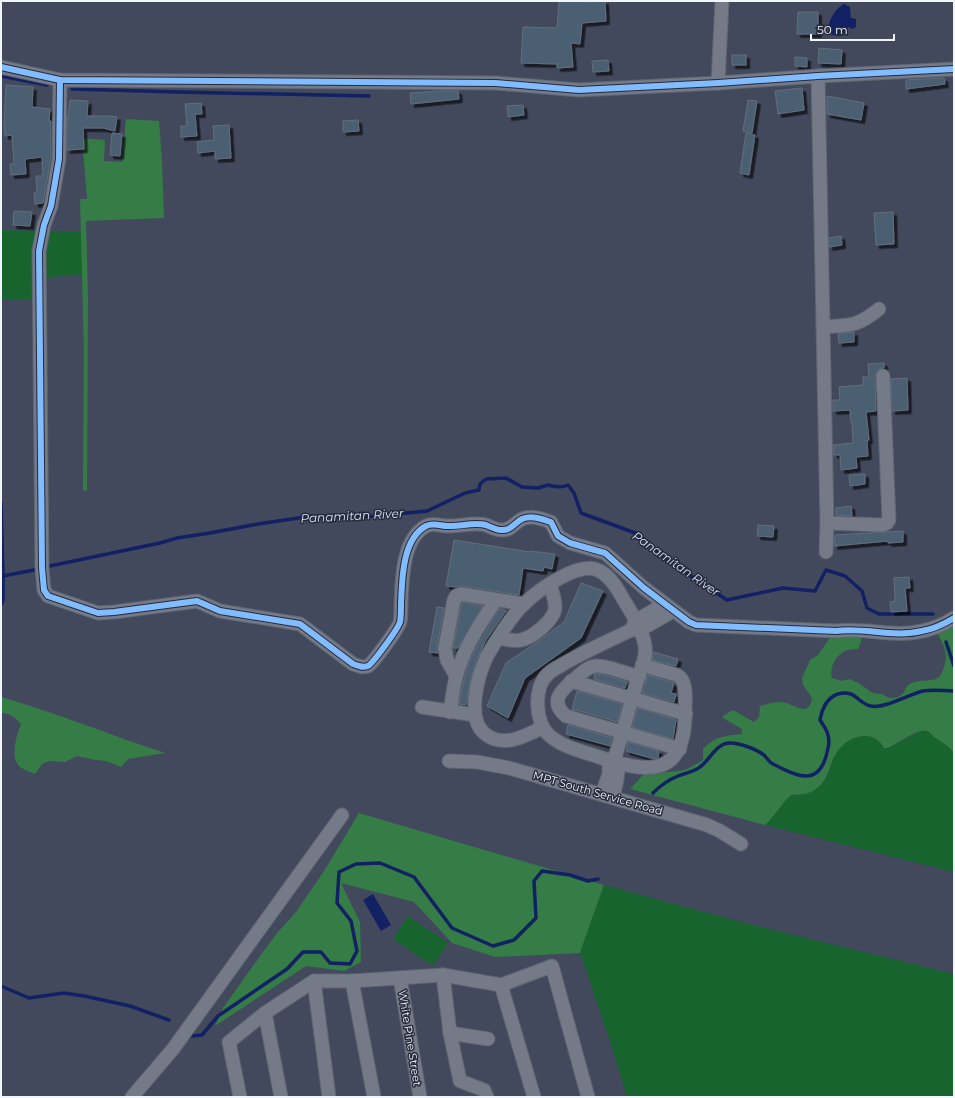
<svg xmlns="http://www.w3.org/2000/svg" width="955" height="1098" font-family="Montserrat,sans-serif">
<defs>
<filter id="shadow"><feDropShadow dx="3.5" dy="3.5" stdDeviation="0" flood-color="#0009"/></filter>
</defs>
<rect width="100%" height="100%" fill="#42495c"/>
<g fill="#18642f">
<polygon points="1,230 81,232 82,274 34,279 34,299 1,299"/>
<path d="M922,730C931,731 948,745 954,753V872L765,825C775,816 781,804 791,795C804,794 812,794 822,784C828,777 830,767 833,759C839,745 852,735 867,736C875,737 880,741 884,748C897,745 910,736 922,730Z"/>
<polygon points="604,885 745,923 954,974 954,1097 627,1097 610,1041 580,953 585,938"/>
<polygon points="408,916 448,943 433,966 393,939"/>
</g>
<g fill="#357c46">
<polygon points="126,119 159,121 162,160 164,218 86,221 88,294 87,491 83,490 84,354 80,199 87,199 82,138 105,140 104,161 122,162"/>
<path d="M954,623V753C948,745 942,742 934,737C932,735 930,732 927,731C919,727 896,745 887,748H884C880,741 875,737 867,736C852,735 839,746 833,759C829,769 827,781 817,788C810,795 800,794 791,795C781,804 775,816 765,825L630,789L643,775L685,770L703,760V749C716,736 724,736 742,734V729L723,718V716L733,710L754,722L759,717L760,706C767,704 774,702 782,702C793,703 809,719 812,698L803,685L802,678L810,660L818,655L833,633L861,636V642L858,649C854,649 848,650 845,651C835,656 829,669 832,678L841,681L849,679C853,681 858,682 861,685C868,689 872,695 882,694C886,698 896,700 901,695C905,693 905,688 908,685C917,678 929,683 938,678C941,676 943,670 944,667C949,653 943,644 937,632Z"/>
<path d="M1,697C57,713 110,735 165,753L128,759L121,767L106,761L95,760L77,756L65,762L49,761L42,764L35,774C31,772 24,770 20,767C9,757 17,735 21,724C16,718 9,712 1,713Z"/>
<polygon points="359,813 604,885 585,938 580,953 495,957 452,943 414,902 341,883 360,922 361,962 344,971 306,966 215,1026 223,1008 250,970 277,933 296,912 324,871"/>
</g>
<g fill="#122164">
<path d="M844,4L850,7L851,18L856,19V27L853,29L848,27L842,36L832,35C823,27 835,8 844,4Z"/>
<polygon points="373,894 391,925 381,931 363,900"/>
</g>
<g fill="none" stroke-linecap="round" stroke-linejoin="round">
<g stroke="#122164" stroke-width="3.5">
<polyline points="1,76 47,85"/>
<polyline points="72,89 178,92 369,96"/>
<polyline points="1,503 3,576"/>
<path d="M45,567L160,543L177,538L210,533L258,524L312,516L365,517L427,511L465,493L479,490L480,484L486,479L506,478L522,487L538,488L548,485C555,487 562,488 568,485L574,493L581,513L638,534L668,561L727,600L783,588L815,591L826,570L845,576L862,591L867,608L879,614H933"/>
<polyline points="1,605 3,600 3,576 39,569"/>
<polyline points="946,642 954,666"/>
<path d="M653,793C660,786 668,780 678,776C685,773 694,772 700,767C710,760 716,743 730,743C740,743 756,749 764,755C767,758 769,762 773,764C800,778 821,787 828,748C831,736 826,729 820,720C822,709 826,698 838,694C856,689 858,704 871,706C884,709 910,694 923,691C934,689 944,691 954,691"/>
<polyline points="1,986 29,998 64,993 84,996 130,1006 169,1020"/>
<polyline points="191,1036 202,1035 218,1016 287,969 303,952 321,952 330,963 350,964 357,951 351,921 337,903 339,872 356,864 380,863 414,877 452,928 493,946 514,940 536,918 534,881 542,871 570,875 588,881 598,879"/>
</g>
</g>
<g fill="#4b5f72" stroke="#646d7c" filter="url(#shadow)">
<polygon points="559,1 596,2 596,1 605,1 606,21 582,23 580,44 571,43 573,67 557,68 557,64 521,63 523,27 557,28"/>
<polygon points="798,12 818,12 818,34 797,34"/>
<polygon points="819,48 842,50 841,64 818,63"/>
<rect x="732" y="55" width="14" height="10"/>
<polygon points="795,57 807,58 807,67 795,66"/>
<polygon points="608,60 609,71 593,72 592,61"/>
<polygon points="944,78 945,84 906,89 906,80"/>
<polygon points="6,85 33,87 32,107 50,109 49,121 51,121 51,158 43,203 35,204 34,193 37,193 36,176 43,176 42,157 25,159 26,174 11,175 10,164 14,164 12,135 5,136 4,125"/>
<polygon points="802,88 804,110 778,114 775,91"/>
<polygon points="439,91 458,91 459,99 411,104 410,93"/>
<polygon points="827,96 864,103 861,120 827,114"/>
<polygon points="70,100 88,101 87,116 110,116 117,117 115,131 103,128 83,128 84,149 67,150 67,123"/>
<polygon points="748,100 757,101 752,133 743,131"/>
<polygon points="201,103 202,114 195,114 197,136 181,137 181,126 187,126 185,104"/>
<polygon points="523,105 524,115 508,117 507,106"/>
<polygon points="358,120 359,131 343,132 343,121"/>
<polygon points="229,125 231,158 215,159 215,151 198,153 197,142 214,140 213,126"/>
<polygon points="112,133 122,134 120,156 110,155"/>
<polygon points="746,133 755,135 749,175 740,173"/>
<polygon points="14,211 32,212 30,226 13,225"/>
<polygon points="893,212 894,244 876,245 874,213"/>
<polygon points="841,236 842,245 829,247 829,238"/>
<polygon points="854,332 854,342 839,343 838,334"/>
<polygon points="884,363 884,368 878,370 875,376 876,411 866,412 869,440 867,441 868,456 856,457 857,468 841,470 840,455 834,455 833,445 853,443 852,423 851,423 850,410 833,411 833,400 840,400 839,387 863,385 863,377 869,377 868,364"/>
<polygon points="907,378 908,410 892,411 891,379"/>
<polygon points="865,474 865,484 850,486 849,475"/>
<polygon points="851,506 852,516 836,515 836,508"/>
<polygon points="758,525 774,526 773,537 757,536"/>
<polygon points="903,531 903,542 888,543 888,541 834,546 835,535"/>
<polygon points="454,540 530,552 530,551 555,554 552,569 544,567 543,571 523,568 519,595 462,586 456,587 446,586"/>
<polygon points="909,577 910,588 905,588 907,611 891,612 890,602 895,601 894,578"/>
<polygon points="581,583 603,591 581,638 525,678 508,718 487,706 506,663 540,640 564,622"/>
<polygon points="462,602 483,606 458,648 453,648"/>
<polygon points="437,607 444,608 437,647 438,653 429,652"/>
<polygon points="500,608 506,611 486,640 476,661 470,682 466,705 459,704 464,679 470,660 480,641"/>
<polygon points="653,652 678,659 676,666 652,660"/>
<polygon points="595,674 604,675 627,682 625,688 594,679"/>
<polygon points="648,675 674,683 671,693 676,694 674,702 642,693"/>
<polygon points="577,691 622,704 617,722 572,709"/>
<polygon points="638,708 676,720 673,739 632,727"/>
<polygon points="568,725 612,738 610,746 566,734"/>
<polygon points="628,742 659,751 658,758 654,759 626,751"/>
</g>
<g fill="none" stroke-linecap="round" stroke-linejoin="round">
<defs>
<g id="minor">
<polyline points="1,67 60,80 496,83 579,90 718,83 818,76 954,69"/>
<polyline points="818,76 827,523 883,525 887,523 889,520 883,376"/>
<path d="M60,80L59,159L51,206L44,225L39,251L42,568L44,590L48,596L98,613L114,612L197,601L220,611L300,624L353,664C359,666 362,668 368,666C373,663 398,629 400,622C401,617 401,610 401,604C402,580 402,539 426,526C435,522 442,527 450,526C463,526 474,522 486,525C491,527 496,530 501,530C511,531 514,523 522,519C532,515 542,519 551,522L558,536L570,543L605,553L644,588L689,622L696,625L836,631C864,627 894,638 922,631C934,629 944,624 954,618"/>
<polyline points="718,83 722,1"/>
<path d="M823,327C850,325 857,327 879,309"/>
<polyline points="826,552 827,523"/>
<polyline points="632,629 635,621 665,604"/>
<path d="M499,638C506,639 514,642 521,640C532,638 553,621 555,609C556,601 552,592 550,584"/>
<path d="M642,665L677,675C688,681 685,700 685,711C686,779 647,774 596,756C581,751 562,747 549,735C535,723 533,687 548,674C551,671 556,668 560,666C583,652 607,642 631,630H640L673,611"/>
<polyline points="456,676 447,660 445,648 454,600 456,596 461,594 524,604"/>
<path d="M639,677C628,674 606,665 596,666C589,666 583,672 577,677C564,688 547,700 566,716L680,749"/>
<polyline points="571,681 686,714"/>
<polyline points="422,707 475,715"/>
<path d="M450,712C452,700 453,689 456,677C463,649 480,624 496,600"/>
<path d="M543,727C526,736 502,749 484,733C466,717 478,675 487,656C495,642 512,615 524,604C538,590 575,564 595,569C608,573 616,586 622,597C630,611 643,629 645,646C647,657 641,670 637,681C630,706 623,731 615,757C621,770 616,784 613,797"/>
<polyline points="449,761 477,762 509,768 707,825 720,831 741,844"/>
<polyline points="602,794 609,774 609,760 615,757"/>
<polyline points="443,975 450,1033 460,1081 484,1090 487,1097"/>
<polyline points="400,978 420,1097"/>
<polyline points="314,981 329,1097"/>
<polyline points="352,981 374,1097"/>
<polyline points="501,985 534,1097"/>
<polyline points="265,1013 281,1097"/>
<polyline points="450,1033 488,1039"/>
<polyline points="132,1097 173,1049 342,815"/>
<polyline points="240,1097 229,1042 265,1013 314,981 352,981 443,975 501,985 552,966 588,1097"/>
</g>
</defs>
<use href="#minor" stroke="#5f6471" stroke-width="15"/>
<use href="#minor" stroke="#757a88" stroke-width="13"/>
<defs>
<g id="cycleway">
<polyline points="1,67 60,80 496,83 579,90 718,83 818,76 954,69"/>
<path d="M60,80L59,159L51,206L44,225L39,251L42,568L44,590L48,596L98,613L114,612L197,601L220,611L300,624L353,664C359,666 362,668 368,666C373,663 398,629 400,622C401,617 401,610 401,604C402,580 402,539 426,526C435,522 442,527 450,526C463,526 474,522 486,525C491,527 496,530 501,530C511,531 514,523 522,519C532,515 542,519 551,522L558,536L570,543L605,553L644,588L689,622L696,625L836,631C864,627 894,638 922,631C934,629 944,624 954,618"/>
</g>
</defs>
<use href="#cycleway" stroke="#252b3b" stroke-width="8"/>
<use href="#cycleway" stroke="#80bcff" stroke-width="6"/>
</g>
<g text-anchor="middle" stroke-width="3" stroke-linejoin="round" paint-order="stroke">
<g font-size="11" fill="#f1f5fd" stroke="#252b3b">
<text transform="translate(598 793) rotate(16)" y="4">MPT South Service Road</text>
<text transform="translate(410 1038) rotate(81)" y="4">White Pine Street</text>
</g>
<g font-size="12" font-style="italic" fill="#d8e2f8" stroke="#252b3b">
<text transform="translate(352 516) rotate(-3)" y="4">Panamitan River</text>
<text transform="translate(676 564) rotate(35)" y="4">Panamitan River</text>
</g>
</g>
<rect width="955" height="1098" fill="none" stroke="#f1f5fd" stroke-width="4"/>
<path d="M811 34v6h83v-6" fill="none" stroke="#f1f5fd" stroke-width="2"/>
<text x="817" y="34" font-size="12" fill="#f1f5fd" stroke="#252b3b" stroke-width="3" paint-order="stroke">50 m</text>
</svg>
